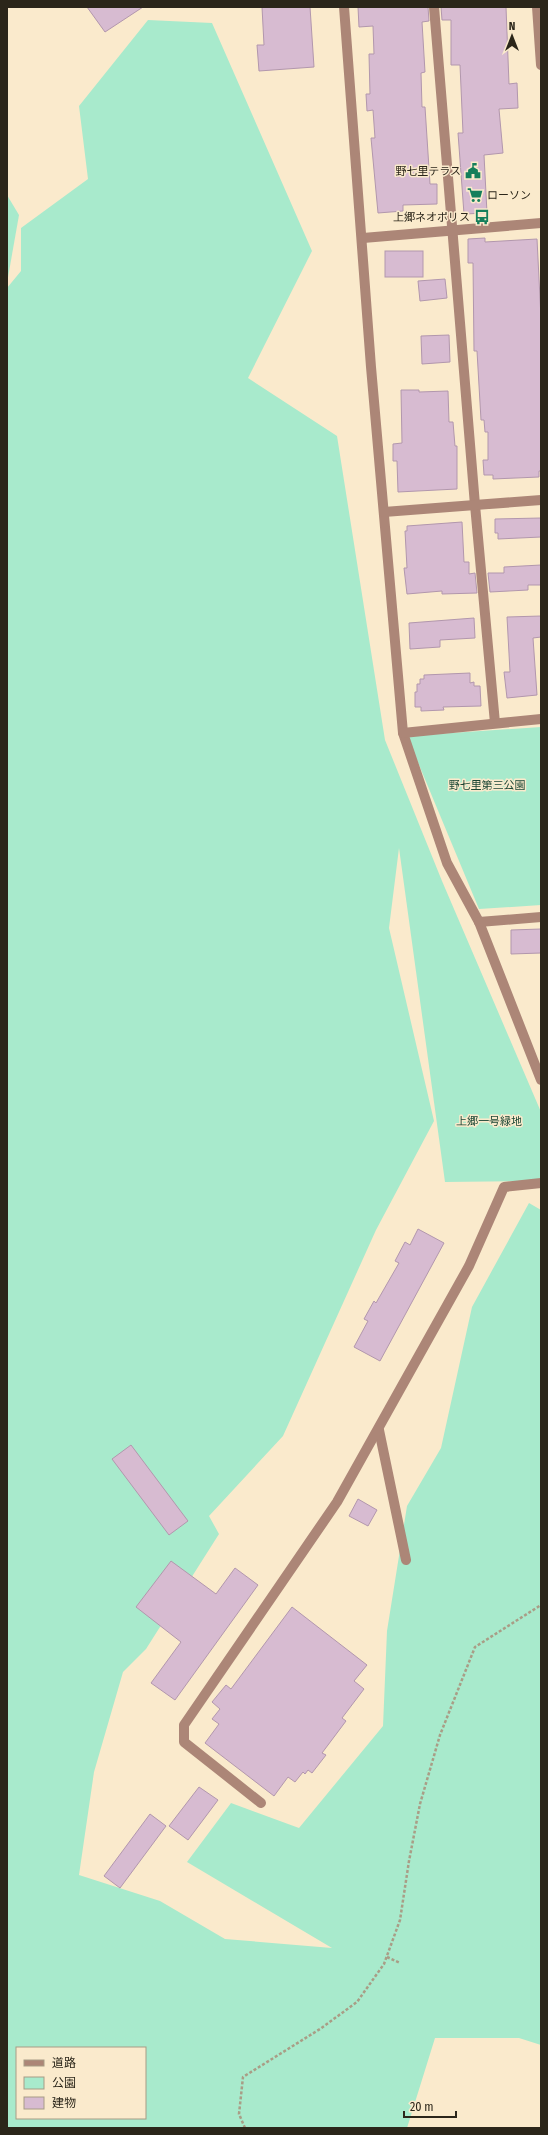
<svg xmlns="http://www.w3.org/2000/svg" width="548" height="2135" font-family="'Fira Sans Condensed','Noto Sans JP',sans-serif">
<rect width="100%" height="100%" fill="#faeacc"/>
<g fill="#a8eacc" fill-rule="evenodd">
<path d="M148,20L212,23L312,251L248,378L337,436L385,740L442,881L541,1112V1181L445,1182L399,848L389,928L434,1121L376,1230L283,1436L209,1516L219,1534L146,1649L123,1672L94,1772L79,1875L160,1901L225,1939L332,1948L187,1862L231,1803L299,1828L383,1726L387,1631L407,1506L441,1448L472,1307L529,1203L541,1210V2045L519,2038H435L407,2128H7V288L21,271V228L88,179L79,106ZM17,2048H145V2118H17Z"/>
<polygon points="7,195 19,215 7,283"/>
<polygon points="541,727 541,905 479,909 407,736"/>
</g>
<g fill="#d7bbd1" stroke="#b297ad">
<polygon points="87,7 143,7 105,32"/>
<polygon points="262,7 310,7 314,67 259,71 257,45 264,45"/>
<polygon points="358,7 428,7 429,21 422,22 425,72 421,73 422,107 425,107 430,184 437,184 437,204 403,205 403,211 378,213 371,138 375,138 373,110 367,111 366,94 370,94 369,54 374,54 373,26 359,27"/>
<polygon points="441,7 506,7 509,84 517,83 518,108 499,109 503,153 484,155 487,213 464,214 458,133 463,133 460,65 451,65 451,20 442,20"/>
<polygon points="485,238 485,242 537,239 541,318 541,471 539,471 539,477 493,479 493,475 484,475 483,460 488,460 488,432 485,432 484,420 481,420 477,351 474,351 473,263 468,263 468,239"/>
<rect x="385" y="251" width="38" height="26"/>
<polygon points="445,279 447,298 420,301 418,281"/>
<polygon points="449,335 450,362 422,364 421,336"/>
<polygon points="401,390 419,390 419,392 448,391 449,422 453,422 455,446 457,446 457,489 398,492 397,461 393,461 393,444 402,443"/>
<polygon points="541,518 541,537 498,539 498,533 495,533 495,519"/>
<polygon points="462,522 464,562 469,562 469,574 475,573 477,593 442,594 442,591 407,594 404,568 407,568 405,531 407,531 407,526"/>
<polygon points="541,565 541,585 528,585 528,590 490,592 488,573 504,573 504,567"/>
<polygon points="541,616 541,637 533,638 537,695 507,698 504,672 510,672 507,617"/>
<polygon points="474,618 475,638 440,640 440,647 410,649 409,623"/>
<polygon points="470,673 470,683 474,682 474,686 480,686 481,706 443,707 444,710 421,711 421,707 415,707 415,692 417,692 417,684 420,684 420,679 424,679 424,675"/>
<polygon points="541,929 541,953 511,954 511,930"/>
<polygon points="418,1229 444,1243 380,1361 354,1347 368,1321 364,1319 374,1301 376,1303 399,1263 395,1261 405,1242 410,1245"/>
<polygon points="131,1445 188,1521 169,1535 112,1459"/>
<polygon points="358,1499 377,1510 368,1526 349,1516"/>
<polygon points="171,1561 216,1594 235,1568 258,1585 175,1700 151,1683 181,1642 136,1607"/>
<polygon points="292,1607 367,1665 354,1681 364,1689 342,1718 346,1721 322,1753 326,1755 312,1773 308,1770 305,1774 303,1772 295,1782 288,1777 274,1796 205,1743 219,1724 212,1719 220,1709 212,1702 226,1685 231,1689"/>
<polygon points="199,1787 218,1800 188,1840 169,1826"/>
<polygon points="150,1814 166,1826 120,1888 104,1876"/>
</g>
<g fill="none" stroke-linecap="round" stroke-linejoin="round">
<g stroke="#a99d86" stroke-width="2.5" stroke-dasharray="3 2" stroke-linecap="butt">
<polyline points="387,1957 400,1963"/>
<polyline points="245,2128 239,2114 243,2077 320,2029 357,2002 384,1964 400,1920 409,1861 420,1804 440,1735 475,1647 541,1605"/>
</g>
<g stroke="#ac8677" stroke-width="10">
<polyline points="344,7 371,367 403,733 447,863 479,922 541,1080"/>
<polyline points="434,7 475,505 495,723"/>
<polyline points="537,7 541,65"/>
<polyline points="363,238 541,223"/>
<polyline points="384,512 541,500"/>
<polyline points="403,733 541,719"/>
<polyline points="479,922 541,917"/>
<polyline points="379,1430 406,1560"/>
<polyline points="261,1803 184,1742 184,1725 337,1502 469,1266 504,1187 541,1183"/>
</g>
</g>
<defs>
<symbol id="civic-bare" viewBox="-9 -9 18 18"><path d="M-.6-6.5H3V-4.5H.6V-3L4-1V1h2V6H-6V1h2V-1L-.6-3ZM-1.2 2.5V6h2.4V2.5Z" fill="#157f5b" stroke="#faeacc" stroke-width="2.5" paint-order="stroke"/></symbol>
<symbol id="supermarket-bare" viewBox="-9 -9 18 18"><path d="M-6-5.5h2.5l.6 2H6L4.5 2H-2.5L-4.4-4H-6ZM-1.5 3.2a1.3 1.3 0 1 0 .1 0ZM3 3.2a1.3 1.3 0 1 0 .1 0Z" fill="#157f5b" stroke="#faeacc" stroke-width="2.5" paint-order="stroke"/></symbol>
<symbol id="bus-bare" viewBox="-9 -9 18 18"><path d="M-5-6H5V4H4V6H2V4H-2V6H-4V4H-5ZM-3.5-4V0h7V-4ZM-3.5 1.2v1.5H-2V1.2ZM2 1.2v1.5H3.5V1.2Z" fill="#157f5b" stroke="#faeacc" stroke-width="2.5" paint-order="stroke"/></symbol>
</defs>
<g fill-rule="evenodd">
<use href="#civic-bare" x="462" y="160" width="22" height="22"/>
<use href="#supermarket-bare" x="464" y="184" width="22" height="22"/>
<use href="#bus-bare" x="471" y="206" width="22" height="22"/>
</g>
<g text-anchor="middle" stroke-width="3" stroke-linejoin="round" paint-order="stroke">
<g font-size="11" fill="#2b261a" stroke="#faeacc" text-anchor="end">
<text x="461" y="175">野七里テラス</text>
<text x="487" y="199" text-anchor="start">ローソン</text>
<text x="470" y="221">上郷ネオポリス</text>
</g>
<g font-size="11" fill="#1a4634" stroke="#faeacc">
<text x="487" y="789">野七里第三公園</text>
<text x="489" y="1125">上郷一号緑地</text>
</g>
</g>
<rect width="548" height="2135" fill="none" stroke="#2b261a" stroke-width="16"/>
<rect x="16" y="2047" width="130" height="72" fill="#faeacc" stroke="#a79c85"/>
<rect x="24" y="2060" width="20" height="6" fill="#ac8677" stroke="#a79c85"/>
<text x="52" y="2067" font-size="12" fill="#2b261a">道路</text>
<rect x="24" y="2077" width="20" height="12" fill="#a8eacc" stroke="#a79c85"/>
<text x="52" y="2087" font-size="12" fill="#2b261a">公園</text>
<rect x="24" y="2097" width="20" height="12" fill="#d7bbd1" stroke="#a79c85"/>
<text x="52" y="2107" font-size="12" fill="#2b261a">建物</text>
<g transform="translate(512 36)" stroke="#faeacc" stroke-width="3" paint-order="stroke">
<path d="M0-3L7 15L0 10L-7 15Z" fill="#2b261a"/>
<text y="-6" font-size="11" font-weight="bold" text-anchor="middle" fill="#2b261a">N</text>
</g>
<path d="M404 2111v6h52v-6" fill="none" stroke="#2b261a" stroke-width="2"/>
<text x="410" y="2111" font-size="12" fill="#2b261a" stroke="#faeacc" stroke-width="3" paint-order="stroke">20 m</text>
</svg>
